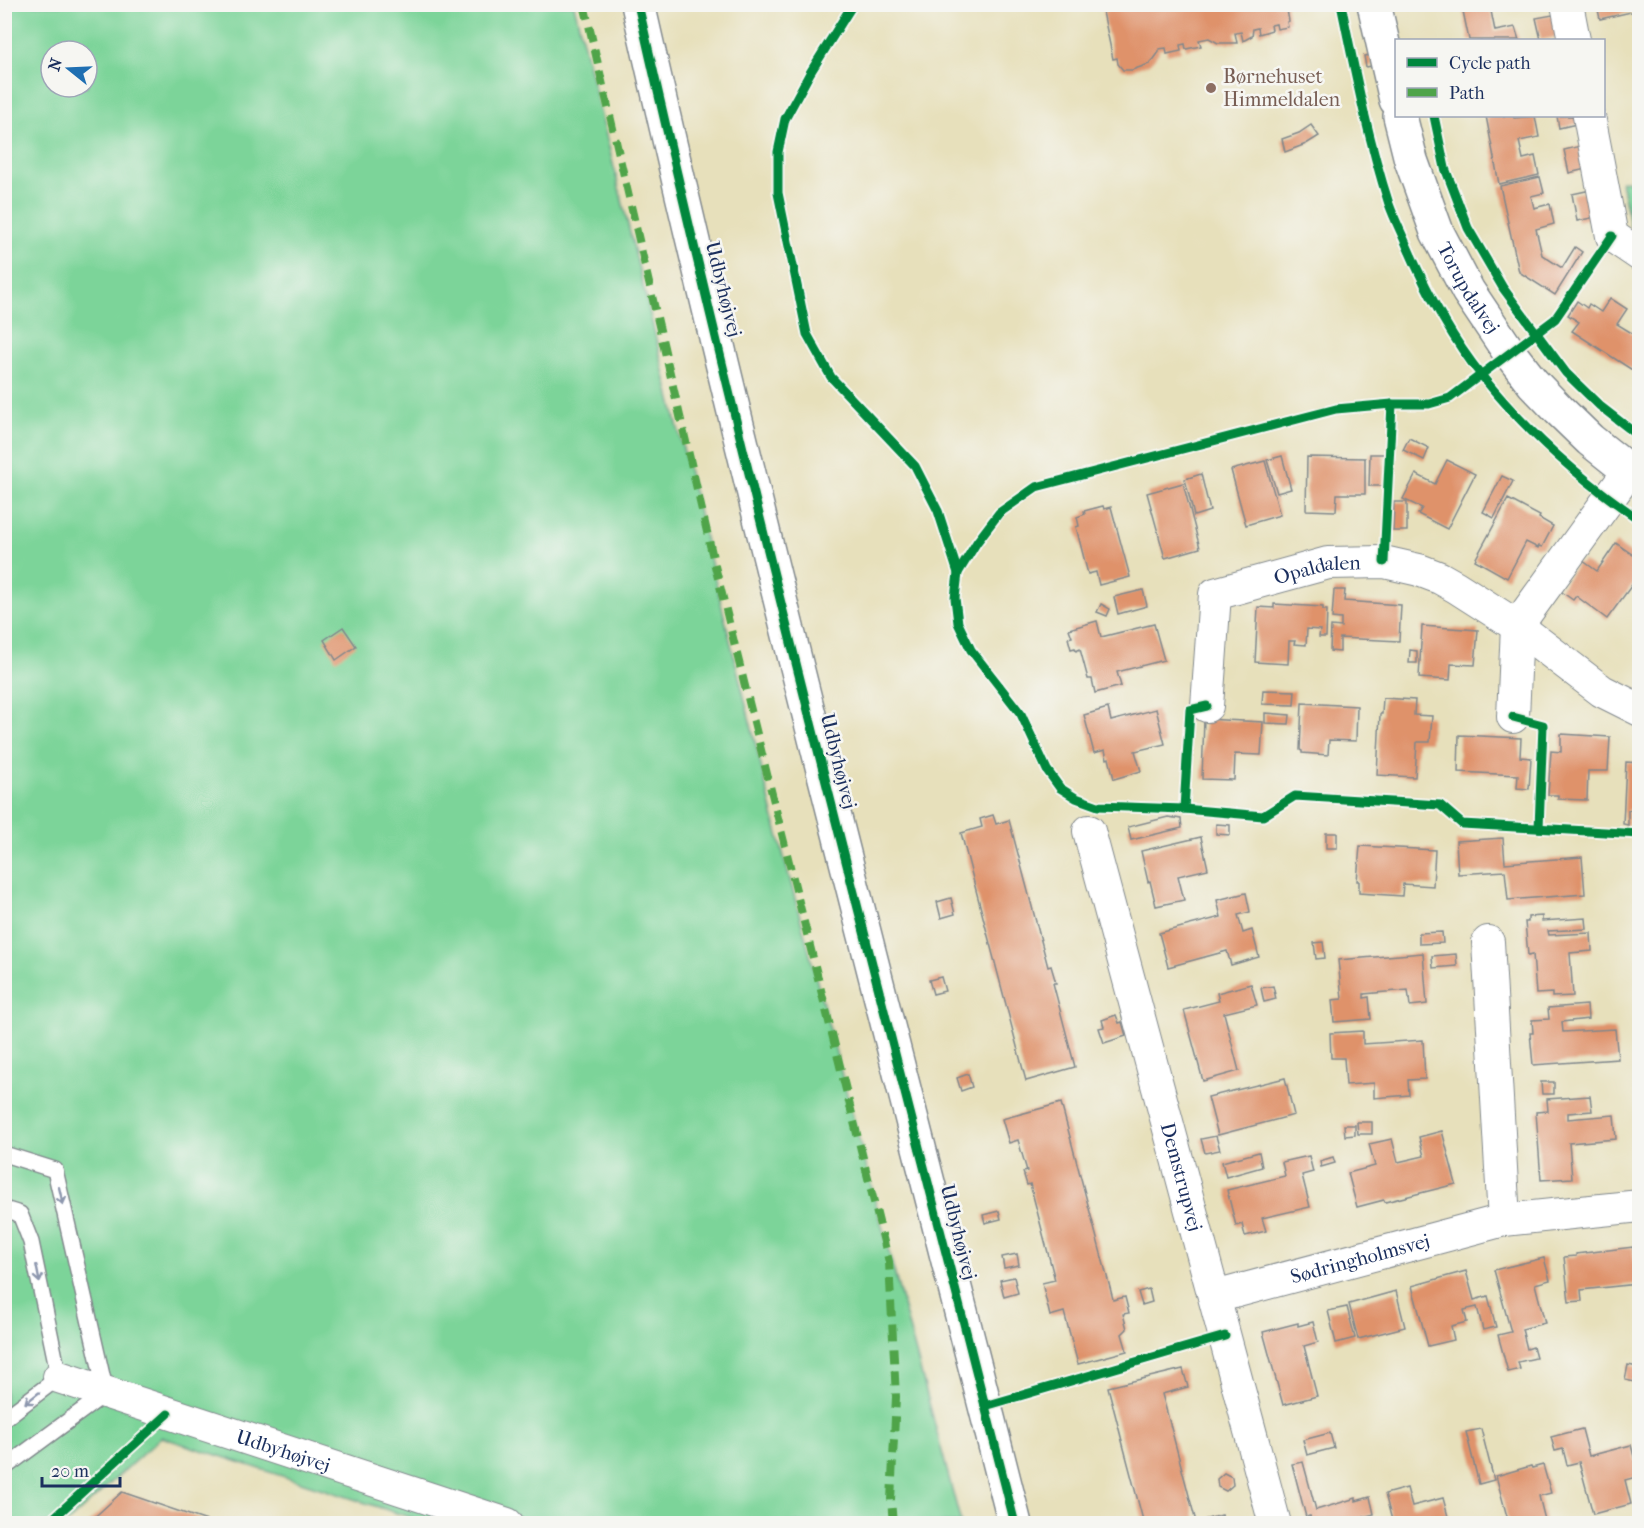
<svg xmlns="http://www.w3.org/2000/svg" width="1644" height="1528" font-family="'IM FELL French Canon',serif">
<rect width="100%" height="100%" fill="#f6f6f2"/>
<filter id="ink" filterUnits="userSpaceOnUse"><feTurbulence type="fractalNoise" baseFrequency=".0167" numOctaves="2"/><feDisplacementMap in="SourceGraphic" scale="12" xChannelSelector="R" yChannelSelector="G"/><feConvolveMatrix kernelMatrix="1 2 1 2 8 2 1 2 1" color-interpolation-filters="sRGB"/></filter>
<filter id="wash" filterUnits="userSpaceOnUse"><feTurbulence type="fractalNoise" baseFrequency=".008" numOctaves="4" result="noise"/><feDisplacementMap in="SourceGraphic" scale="24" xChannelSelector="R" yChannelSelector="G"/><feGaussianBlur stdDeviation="1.35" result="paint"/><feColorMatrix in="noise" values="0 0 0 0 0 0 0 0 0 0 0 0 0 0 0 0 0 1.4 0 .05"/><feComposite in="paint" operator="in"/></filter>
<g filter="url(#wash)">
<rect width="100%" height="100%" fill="#e7e0bb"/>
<g fill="#7cd499" stroke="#4c827c" stroke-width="1.5" fill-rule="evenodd">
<path d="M5,5H574L776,827L961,1523H428L161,1437L67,1523L5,1524ZM51,51H87V87H51Z"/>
<polygon points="1627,180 1639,188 1639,235 1631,229 1621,181"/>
</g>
<g id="blocks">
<g fill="#df926a">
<polygon points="1106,4 1286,4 1289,21 1287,22 1288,27 1277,29 1276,24 1271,25 1272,30 1259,34 1258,28 1253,29 1252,36 1243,41 1241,32 1235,33 1237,43 1218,43 1209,38 1199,40 1201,46 1186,49 1185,44 1180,45 1181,51 1167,54 1166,48 1159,49 1159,52 1154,59 1149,64 1132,70 1123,70 1118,64 1117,58 1113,59 1103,12 1107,11"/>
<polygon points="1597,5 1640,5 1640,10 1600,19"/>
<polygon points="1490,6 1495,31 1515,27 1519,40 1469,40 1463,11"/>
<polygon points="1558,14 1562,36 1541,40 1536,18"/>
<polygon points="1371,55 1372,66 1366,67 1364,56"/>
<polygon points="1486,116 1513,116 1514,118 1535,116 1539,137 1519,141 1523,159 1535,156 1539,175 1499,184"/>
<polygon points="1557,116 1579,116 1581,123 1559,128"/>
<polygon points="1311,125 1319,136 1306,144 1285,152 1282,139 1299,133"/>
<polygon points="1585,145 1590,168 1569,173 1564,150"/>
<polygon points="1540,177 1544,193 1531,196 1534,208 1550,204 1554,224 1536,229 1542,255 1562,268 1575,247 1582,252 1555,295 1519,272 1500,186"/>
<polygon points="1591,190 1596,217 1577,221 1572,194"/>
<polygon points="1610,298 1627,309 1617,324 1640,338 1640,375 1572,331 1579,322 1568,315 1577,301 1587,308 1589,304 1601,312"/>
<polygon points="1409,438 1429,448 1424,460 1403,450"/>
<polygon points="1370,454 1384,454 1383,486 1369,486"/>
<polygon points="1282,456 1291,489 1277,493 1267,460"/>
<polygon points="1307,457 1365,458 1365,494 1337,494 1336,511 1306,510"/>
<polygon points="1447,460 1475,474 1447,529 1418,514 1422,508 1403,499 1416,474 1435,484"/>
<polygon points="1265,461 1280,515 1246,525 1231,470"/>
<polygon points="1201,474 1210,511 1194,516 1185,479"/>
<polygon points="1502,476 1513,481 1494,518 1483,512"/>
<polygon points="1183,483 1200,548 1165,558 1147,493"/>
<polygon points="1508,499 1540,516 1539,518 1553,526 1542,547 1539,546 1538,548 1526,542 1507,578 1475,560"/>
<polygon points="1394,502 1407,502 1407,531 1393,531"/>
<polygon points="1103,506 1104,509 1111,507 1130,577 1099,585 1096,572 1088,574 1076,527 1079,526 1077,517 1085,514 1084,511"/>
<polygon points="1616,543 1640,560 1640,574 1607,619 1576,596 1573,600 1559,590 1578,563 1580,565 1583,561 1597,571"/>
<polygon points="1143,590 1147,606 1118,614 1114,597"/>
<polygon points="1334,590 1345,590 1344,601 1401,605 1399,641 1340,638 1340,652 1330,651 1331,626 1341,627 1341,619 1332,618"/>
<polygon points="1101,604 1110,609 1107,616 1097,612"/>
<polygon points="1274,604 1323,607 1323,610 1327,610 1326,637 1319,637 1320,630 1307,629 1306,645 1294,644 1295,641 1289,641 1288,664 1255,662 1258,607 1274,608"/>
<polygon points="1097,621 1101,637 1154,624 1164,660 1117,672 1121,686 1095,693 1092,679 1088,679 1080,649 1076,651 1075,648 1071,649 1068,638 1072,637 1069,629"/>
<polygon points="1422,626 1478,630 1475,665 1451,664 1450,680 1419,678"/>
<polygon points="343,627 356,646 336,660 324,640"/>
<polygon points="1410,650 1417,651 1417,663 1409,663"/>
<polygon points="1263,690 1295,691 1294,705 1262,704"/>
<polygon points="1383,698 1415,700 1414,715 1432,716 1430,742 1417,742 1415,777 1377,775 1380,714 1382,714"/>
<polygon points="1302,703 1357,706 1356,741 1329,740 1328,755 1302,753 1302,751 1300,750"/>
<polygon points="1108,708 1111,721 1156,709 1165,744 1135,751 1141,771 1114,779 1109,758 1107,759 1105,750 1094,753 1084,715"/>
<polygon points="1265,713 1290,715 1289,724 1265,723"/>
<polygon points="1204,719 1263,722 1261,755 1235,754 1234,780 1202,779"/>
<polygon points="1561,734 1610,737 1608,771 1588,771 1587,800 1558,799 1558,795 1548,795 1551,751 1561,752"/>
<polygon points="1459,735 1521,738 1520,757 1531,758 1529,789 1517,788 1518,775 1458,772"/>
<polygon points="1626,762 1640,763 1640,811 1628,810 1628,825 1623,824"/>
<polygon points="993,815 996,824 1009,820 1048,967 1051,966 1056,983 1053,983 1075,1067 1026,1081 961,833 982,827 980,819"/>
<polygon points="1168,817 1181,819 1182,828 1131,840 1128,827"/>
<polygon points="1216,824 1230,825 1230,835 1216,834"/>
<rect x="1326" y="833" width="11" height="15"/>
<polygon points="1201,837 1208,869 1178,876 1184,900 1156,906 1150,881 1148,882 1141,851"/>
<polygon points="1503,838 1505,863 1582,857 1585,894 1508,900 1505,871 1458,874 1456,841"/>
<polygon points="1360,846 1435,850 1433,886 1403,884 1402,896 1359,893 1359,881 1357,881"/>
<polygon points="1246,893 1250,912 1238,915 1243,933 1252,930 1259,957 1231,965 1227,951 1168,967 1159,933 1221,917 1217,900"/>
<polygon points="951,898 955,914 941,918 937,902"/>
<polygon points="1542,916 1542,921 1586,918 1587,929 1548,931 1549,935 1591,933 1592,951 1570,953 1573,996 1552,997 1552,993 1536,994 1533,954 1528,955 1525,922 1528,922 1528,917"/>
<polygon points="1442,932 1443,943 1419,944 1419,933"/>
<polygon points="1323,942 1325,958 1316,959 1314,943"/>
<polygon points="1423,953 1427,1004 1410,1006 1408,990 1364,994 1364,998 1369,997 1371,1019 1334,1022 1332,1000 1342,999 1338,960"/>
<polygon points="1456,954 1457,966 1433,968 1432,956"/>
<polygon points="941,977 945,991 933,994 929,980"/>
<polygon points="1251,984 1257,1005 1224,1013 1239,1071 1203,1081 1184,1010 1219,1001 1217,993"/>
<polygon points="1273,986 1276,999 1264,1002 1261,988"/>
<polygon points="1587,1005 1588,1019 1562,1022 1563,1032 1615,1029 1618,1059 1533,1065 1530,1033 1533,1033 1532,1020 1549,1019 1548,1008"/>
<polygon points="1116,1015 1119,1023 1122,1022 1126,1036 1104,1043 1099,1028 1104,1027 1102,1020"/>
<polygon points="1363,1031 1363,1044 1423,1040 1425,1079 1408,1080 1409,1095 1374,1098 1374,1083 1346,1085 1344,1058 1331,1058 1330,1033"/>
<polygon points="968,1074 972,1087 961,1091 957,1078"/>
<polygon points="1285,1078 1294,1115 1218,1135 1208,1097"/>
<polygon points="1541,1082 1554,1082 1554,1094 1542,1094"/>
<polygon points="1590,1096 1592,1111 1568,1113 1568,1119 1614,1115 1616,1139 1569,1143 1572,1178 1541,1180 1536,1112 1548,1111 1547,1099"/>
<polygon points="1061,1103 1113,1299 1113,1300 1125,1297 1129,1313 1123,1314 1127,1329 1122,1334 1127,1351 1078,1364 1064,1312 1050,1316 1042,1283 1055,1280 1030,1184 1027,1185 1023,1172 1027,1171 1018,1140 1009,1143 1002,1119"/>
<polygon points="1357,1122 1372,1122 1372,1134 1358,1134"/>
<polygon points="1344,1125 1355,1125 1355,1135 1345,1136"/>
<polygon points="1442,1131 1456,1184 1385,1202 1384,1200 1357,1207 1348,1173 1375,1166 1369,1144 1392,1139 1398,1162 1424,1156 1419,1137"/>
<polygon points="1216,1136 1220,1150 1205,1153 1201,1139"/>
<polygon points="1259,1152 1262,1167 1226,1177 1222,1162"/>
<polygon points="1309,1156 1313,1172 1302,1175 1310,1207 1262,1218 1266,1231 1245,1236 1242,1224 1236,1226 1227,1190 1285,1176 1282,1162"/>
<polygon points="1333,1157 1335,1163 1321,1167 1320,1161"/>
<polygon points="999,1211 1001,1219 985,1223 983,1215"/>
<polygon points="1633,1247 1637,1284 1581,1290 1582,1301 1569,1302 1564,1257 1576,1256 1576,1254"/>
<polygon points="1017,1254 1019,1265 1004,1268 1002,1257"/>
<polygon points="1544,1258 1550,1280 1535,1284 1545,1323 1522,1329 1527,1349 1533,1347 1536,1358 1518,1362 1520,1369 1508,1372 1498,1335 1511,1332 1494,1270"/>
<polygon points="1466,1271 1474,1300 1488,1296 1496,1327 1483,1330 1477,1307 1464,1310 1467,1322 1451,1326 1454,1340 1428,1346 1412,1286"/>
<polygon points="1014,1277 1018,1293 1004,1297 1000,1280"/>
<polygon points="1149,1289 1152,1302 1142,1305 1138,1292"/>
<polygon points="1396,1291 1405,1327 1358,1339 1349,1304"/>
<polygon points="1347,1307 1355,1338 1336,1343 1328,1311"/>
<polygon points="1313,1322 1318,1342 1304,1346 1317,1396 1283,1405 1263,1332 1298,1323 1298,1326"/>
<polygon points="1628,1365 1638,1367 1635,1382 1625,1380"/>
<polygon points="1183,1369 1188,1387 1162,1394 1196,1522 1222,1515 1224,1524 1144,1524 1121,1437 1108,1387"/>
<polygon points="1481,1429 1494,1480 1479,1484 1466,1432"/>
<polygon points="1582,1429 1589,1456 1631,1445 1636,1464 1640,1464 1640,1476 1625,1480 1631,1504 1593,1514 1579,1462 1567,1465 1563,1449 1555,1451 1551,1437"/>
<polygon points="1330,1433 1334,1448 1307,1455 1303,1440"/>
<polygon points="1303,1462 1316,1510 1356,1498 1356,1501 1370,1497 1374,1514 1360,1518 1362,1524 1312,1524 1310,1516 1306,1517 1292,1464"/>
<polygon points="1543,1465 1551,1493 1539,1496 1546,1524 1509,1524 1496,1476 1531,1466 1532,1468"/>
<polygon points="1224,1473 1232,1477 1233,1485 1226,1491 1218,1487 1217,1479"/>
<polygon points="1407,1488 1412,1506 1443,1498 1450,1524 1393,1524 1385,1494"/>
<polygon points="122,1492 213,1523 213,1524 87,1524"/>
</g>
</g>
</g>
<g filter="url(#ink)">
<use href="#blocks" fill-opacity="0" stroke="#81888c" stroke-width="1.5"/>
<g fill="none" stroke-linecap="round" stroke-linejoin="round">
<defs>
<g id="lane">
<polyline points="4,1154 55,1170 106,1393 4,1468"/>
<polyline points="4,1209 20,1214 31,1242 59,1377 4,1419"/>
</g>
<g id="street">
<polyline points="1567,4 1574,40"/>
<polyline points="1589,116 1612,236 1640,255"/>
<path id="s1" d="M1207,706L1215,594L1328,563L1384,562L1419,570L1440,578L1456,587L1517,626L1602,691L1640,710"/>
<polyline points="1513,717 1517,626 1629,471"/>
<path id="s2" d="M1089,831L1275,1524"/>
<polyline points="1488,942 1504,1220"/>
<path id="s3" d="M1215,1297L1504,1220L1640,1206"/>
<path id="s4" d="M59,1377L507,1524"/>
</g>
<g id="secondary">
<path d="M638,4C753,513 887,1018 1015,1524"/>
<polyline points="1374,4 1396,100"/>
<path id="s5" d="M1400,116L1411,160L1437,232L1468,291L1509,352L1533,383L1559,410L1590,440L1629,471L1640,477"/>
</g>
</defs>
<use href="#lane" stroke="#81888c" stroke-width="18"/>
<use href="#street" stroke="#81888c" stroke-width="34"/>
<use href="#secondary" stroke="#81888c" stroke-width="36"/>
<use href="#lane" stroke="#fff" stroke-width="15"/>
<use href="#street" stroke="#fff" stroke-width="32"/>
<use href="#secondary" stroke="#fff" stroke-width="33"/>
<polyline stroke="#4fa44a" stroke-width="8" stroke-dasharray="15 8" stroke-linecap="butt" points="584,4 714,562 889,1262 896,1397 891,1500 893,1524"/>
<defs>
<g id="cycleway">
<path d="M638,4C753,513 887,1018 1015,1524"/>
<polyline points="853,4 810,73 785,119 778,152 778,193 807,334 831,377 915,466 938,511 958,573"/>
<path d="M1341,4C1355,72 1368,139 1389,204C1394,218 1401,232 1407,246C1426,290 1452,339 1482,376C1527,432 1581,480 1640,520"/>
<polyline points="1434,116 1445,168 1468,228 1503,288 1566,373 1600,406 1640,437"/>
<polyline points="1612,236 1555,319 1450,398 1429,404 1392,404 1336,409 1036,487 999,513 977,542 958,573 955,598 958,623 971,650 1021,714 1047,770 1060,788 1076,798 1098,806 1184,809 1263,816 1295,796 1440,805 1462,824 1640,834"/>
<polyline points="1384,562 1392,404"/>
<polyline points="1513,717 1543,725 1539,828"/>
<polyline points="1184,809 1190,710 1207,706"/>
<polyline points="985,1406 1225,1336"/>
<polyline points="47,1524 168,1414"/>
</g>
</defs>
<use href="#cycleway" stroke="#f6f6f2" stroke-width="13"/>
<use href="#cycleway" stroke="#00873e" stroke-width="9"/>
</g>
<defs><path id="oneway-shaft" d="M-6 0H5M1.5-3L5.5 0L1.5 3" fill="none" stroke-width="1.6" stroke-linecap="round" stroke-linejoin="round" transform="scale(1.5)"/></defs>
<g stroke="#8d97ae">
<use href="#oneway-shaft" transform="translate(61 1196) rotate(77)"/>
<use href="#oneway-shaft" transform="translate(38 1274) rotate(79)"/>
<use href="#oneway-shaft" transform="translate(32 1398) rotate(142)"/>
</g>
</g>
<circle fill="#8d6e63" stroke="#f6f6f2" stroke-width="2" cx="1211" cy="88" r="6"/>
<g text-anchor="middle" stroke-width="5" stroke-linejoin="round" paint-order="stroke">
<g font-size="20" fill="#785e54" stroke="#f6f6f2" text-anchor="start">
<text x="1223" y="83">Børnehuset<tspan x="1223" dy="23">Himmeldalen</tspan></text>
</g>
<g font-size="20" fill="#1b2f5e" stroke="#f6f6f2">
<text dy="7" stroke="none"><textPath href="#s5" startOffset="186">Torupdalvej</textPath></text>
<text transform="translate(724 289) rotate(76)" y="7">Udbyhøjvej</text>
<text dy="7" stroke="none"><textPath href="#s1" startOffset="218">Opaldalen</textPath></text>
<text transform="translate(839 761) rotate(76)" y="7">Udbyhøjvej</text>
<text dy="7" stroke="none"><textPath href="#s2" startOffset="358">Demstrupvej</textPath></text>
<text transform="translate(959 1232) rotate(76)" y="7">Udbyhøjvej</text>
<text dy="7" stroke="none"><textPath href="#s3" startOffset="150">Sødringholmsvej</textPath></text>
<text dy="7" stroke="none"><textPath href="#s4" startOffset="236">Udbyhøjvej</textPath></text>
</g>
</g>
<rect width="1644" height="1528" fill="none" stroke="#f6f6f2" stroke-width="24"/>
<rect x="1395" y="39" width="210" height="78" fill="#f6f6f2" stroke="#9ea6b7" stroke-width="1.5"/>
<rect x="1407" y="58" width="30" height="9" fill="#00873e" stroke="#9ea6b7" stroke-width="1.5"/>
<text x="1449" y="69" font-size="18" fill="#1b2f5e">Cycle path</text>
<rect x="1407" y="88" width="30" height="9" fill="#4fa44a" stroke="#9ea6b7" stroke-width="1.5"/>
<text x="1449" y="99" font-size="18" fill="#1b2f5e">Path</text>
<g transform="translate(69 69) rotate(288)"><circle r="28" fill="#f6f6f2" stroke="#9ea6b7" stroke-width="1.5"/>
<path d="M0-4.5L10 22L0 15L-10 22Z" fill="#1f6fb2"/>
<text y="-9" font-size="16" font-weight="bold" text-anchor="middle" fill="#1b2f5e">N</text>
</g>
<path d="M42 1477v9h78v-9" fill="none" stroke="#1b2f5e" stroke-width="3"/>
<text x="51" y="1477" font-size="18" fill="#1b2f5e" stroke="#f6f6f2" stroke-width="4.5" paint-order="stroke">20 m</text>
</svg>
